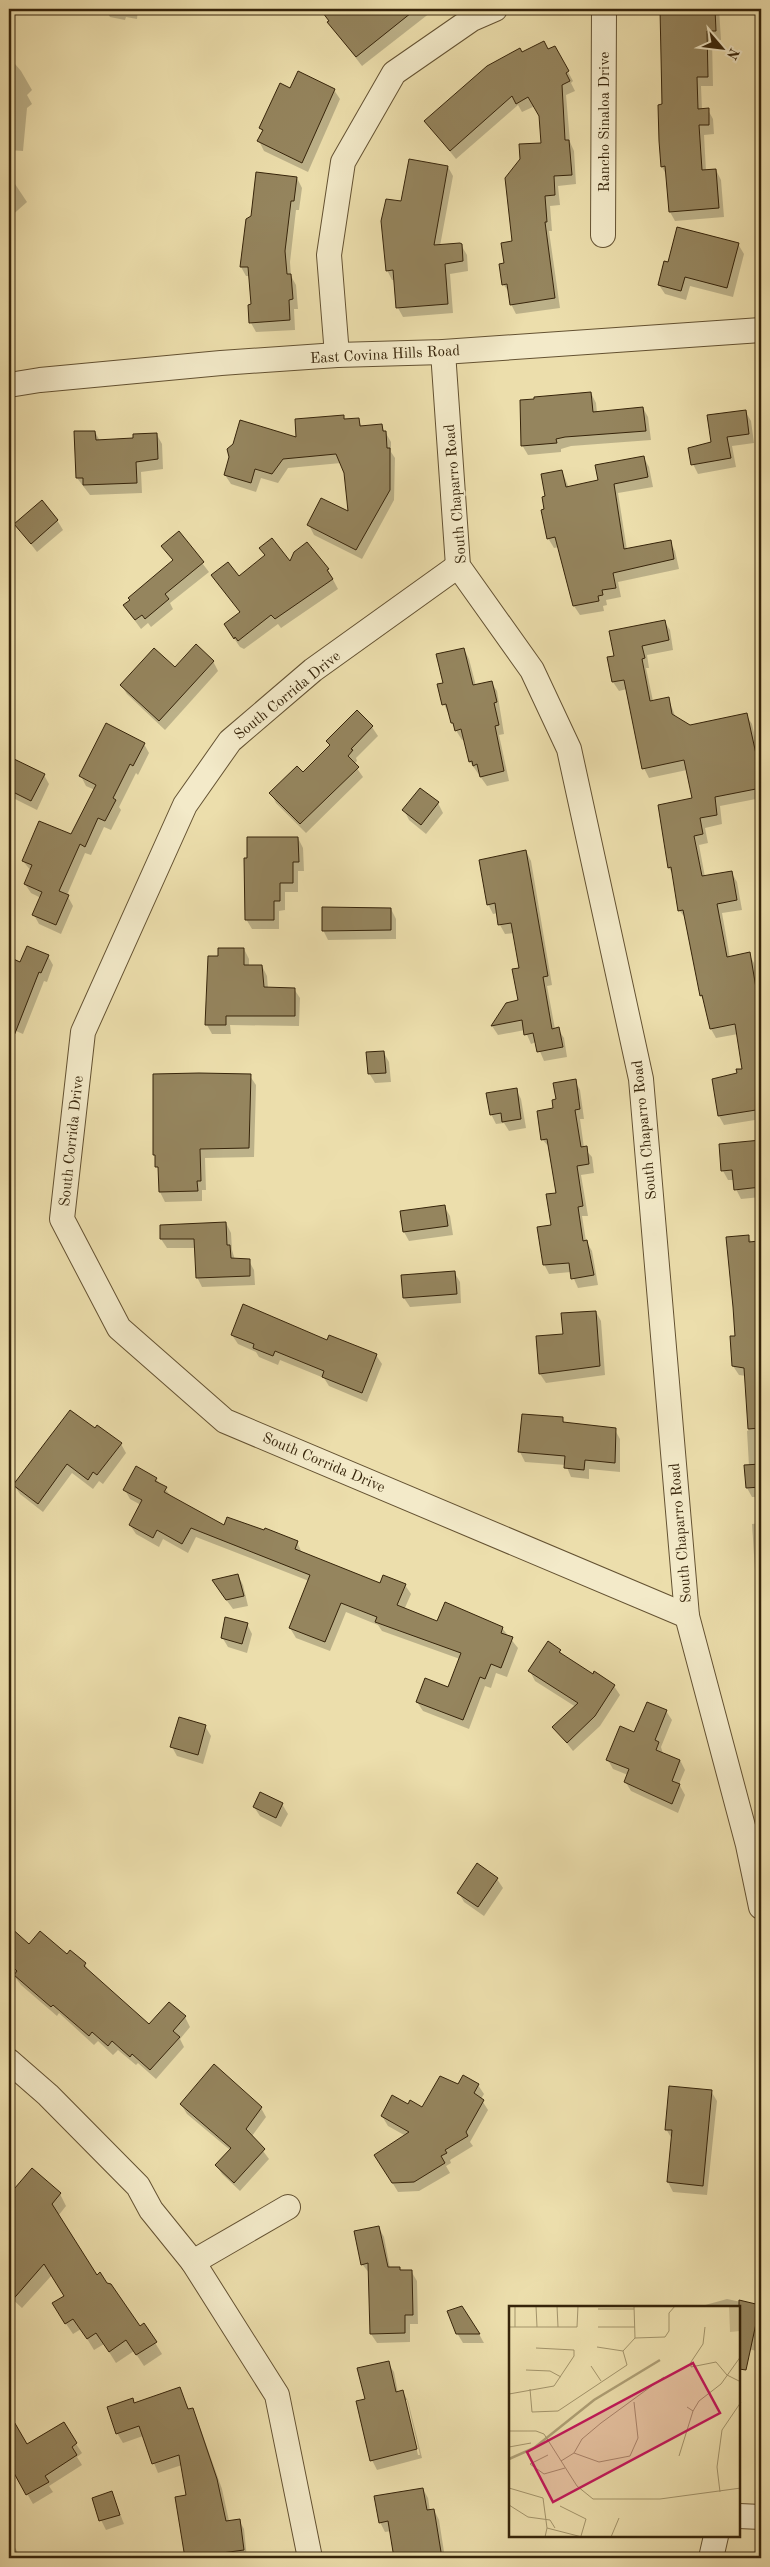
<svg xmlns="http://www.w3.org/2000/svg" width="770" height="2567" font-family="'Old Standard TT',serif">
<rect width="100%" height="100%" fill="#ecdeac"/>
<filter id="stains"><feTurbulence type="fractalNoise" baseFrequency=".004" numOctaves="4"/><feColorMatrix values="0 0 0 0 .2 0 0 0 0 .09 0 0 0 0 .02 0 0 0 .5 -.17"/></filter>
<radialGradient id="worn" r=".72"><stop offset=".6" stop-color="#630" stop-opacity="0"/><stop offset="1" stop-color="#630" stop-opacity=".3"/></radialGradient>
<g fill="#0003" fill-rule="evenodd">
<polygon points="94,9 138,9 137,19 126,17 125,20 110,17 108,14"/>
<polygon points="335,9 435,9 362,66 329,23 327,15"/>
<polygon points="661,9 719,9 721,40 712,40 713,86 701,86 702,110 708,110 713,119 714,134 704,135 706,171 716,170 721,180 724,217 675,221 670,212 667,176 662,167"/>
<polygon points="548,51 560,57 573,81 571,83 575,91 566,95 570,142 574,151 576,184 558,186 560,205 550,206 552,231 549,231 560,308 516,314 511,304 510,293 503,284 506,264 542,144 540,116 535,106 522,112 518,105 456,159 426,122 522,54"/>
<polygon points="9,57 21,71 32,90 27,95 32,104 27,108 23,151 9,150"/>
<polygon points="290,89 334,90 340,99 308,172 264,151 259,141 263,132 260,128"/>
<polygon points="448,167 453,176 440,246 461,245 467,255 468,271 450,274 453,313 403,317 398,308 395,280 392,280 387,270 402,203"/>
<polygon points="9,175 27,202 9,218"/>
<polygon points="297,178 302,188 299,210 296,210 290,262 291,276 296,285 298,309 294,309 295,330 256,332 251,323 249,306 252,305 250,276 246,276 241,267 247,220"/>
<polygon points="738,244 744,254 733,297 690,286 686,300 665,294 659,285"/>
<polygon points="591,393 596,403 597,413 643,408 648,417 651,440 571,446 561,449 561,452 528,455 522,445"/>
<polygon points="745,411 751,421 754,443 732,446 736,467 698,474 693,464"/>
<polygon points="343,417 345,420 358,419 362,427 381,425 391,442 391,452 395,458 394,500 362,559 314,535 309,525 349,513 345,473 341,463 288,468 278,483 261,478 256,492 231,484 225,475"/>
<polygon points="95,432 100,441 135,439 157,435 162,444 163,469 141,472 142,493 90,495 77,478"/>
<polygon points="644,458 649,467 653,487 618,493 627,550 670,542 675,551 679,569 618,582 621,597 606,600 607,605 603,606 604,611 580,615 574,606 559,547 554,548 548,538 547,497 562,471 569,488 599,481"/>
<polygon points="57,520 63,530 37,552 16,525"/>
<polygon points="179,533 209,572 170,603 173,609 151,627 148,623 141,629 124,606 174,562 163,546"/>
<polygon points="307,544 328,570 338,589 281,628 278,624 244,649 240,647 231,634 241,613 213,576 239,578 266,557 261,548 290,563"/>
<polygon points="664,621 670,630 673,650 647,655 649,668 646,668 653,701 668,698 676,718 690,726 746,715 752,724 761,764 761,798 720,806 722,824 705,828 708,843 699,845 705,877 731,872 737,882 742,910 722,913 730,958 749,954 754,963 760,989 758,989 761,1007 761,1119 724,1125 719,1116 738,1074 744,1070 738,1034 716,1038 711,1029 706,1004 701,996 686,919 679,910 673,874 669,868 694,799 687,770 649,778 644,768 627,689 619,691 613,682 615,656"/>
<polygon points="464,649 469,659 476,686 491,682 497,691 504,734 499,735 509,781 487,786 470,762 464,739 462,740 457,732 444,704 445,684"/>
<polygon points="213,661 218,671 165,730 127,694 121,685 175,669"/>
<polygon points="357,712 372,727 378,736 356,758 357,761 354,764 363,777 306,833 276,803 271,793 303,774 330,746 327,741"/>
<polygon points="144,744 149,753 138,775 136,773 119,807 121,810 111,830 104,827 91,855 85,853 67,895 73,906 61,934 39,924 34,915 41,898 31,893 25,884 31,871 23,861 72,836 95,790 86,786 81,776"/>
<polygon points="14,760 44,775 49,784 37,810 9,796 9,772"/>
<polygon points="438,803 443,813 426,834 409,820 404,810"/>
<polygon points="298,838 303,848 304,871 298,871 298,892 285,892 285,910 279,911 279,929 252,929 246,919"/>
<polygon points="526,851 531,861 552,985 547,986 555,1029 558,1029 564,1038 567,1057 544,1061 536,1042 531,1044 525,1030 498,1035 492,1026 506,1004 520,1001 520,969 514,933 505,934 500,925 498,913 493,914 488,904"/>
<polygon points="391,909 396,919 396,939 328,940 323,930"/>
<polygon points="244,949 249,959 249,966 262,966 267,976 268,989 294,989 300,998 299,1026 230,1025 231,1034 212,1034 207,1025 220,957"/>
<polygon points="48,956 53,965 47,982 44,981 23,1034 9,1028 9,959 21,964"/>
<polygon points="384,1053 389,1062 391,1082 375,1083 369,1073"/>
<polygon points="250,1076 256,1085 254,1157 205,1158 206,1190 202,1190 202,1201 165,1202 160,1192 159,1172 155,1155"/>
<polygon points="575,1081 580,1090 584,1119 580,1119 584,1148 592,1157 594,1173 581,1175 588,1216 582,1216 586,1241 592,1251 598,1285 578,1288 571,1272 549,1274 544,1264 557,1194 550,1148 542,1139 557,1100"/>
<polygon points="516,1089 521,1099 526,1128 509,1131 504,1123 496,1124 491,1114"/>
<polygon points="761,1141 761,1197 741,1199 736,1189 735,1180 728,1180 723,1171 720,1145"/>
<polygon points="444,1206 450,1216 453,1235 409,1241 404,1232 401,1212"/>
<polygon points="226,1223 231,1233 232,1250 235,1260 249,1261 254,1270 255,1285 202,1287 197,1277 196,1248 167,1248 161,1239"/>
<polygon points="748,1236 752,1243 759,1243 761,1247 761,1497 752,1497 747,1488 749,1466 747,1431 749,1430 746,1376 739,1375 733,1366"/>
<polygon points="454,1272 460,1282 461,1303 410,1307 404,1298 403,1276"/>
<polygon points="596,1312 601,1321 605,1375 546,1383 540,1374 564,1335"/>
<polygon points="232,1335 328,1341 376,1355 382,1364 367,1402 329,1386 324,1378 280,1360 278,1365 259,1357 256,1352 238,1344"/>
<polygon points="562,1419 565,1424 615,1430 620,1439 620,1472 589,1469 589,1479 571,1477 566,1465 525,1462 520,1452"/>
<polygon points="95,1430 121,1444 126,1453 103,1484 99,1481 93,1489 72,1473 43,1512 20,1494 14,1485"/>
<polygon points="156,1479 172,1497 224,1526 297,1542 302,1553 381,1584 405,1585 411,1594 404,1610 438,1623 502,1628 518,1648 507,1677 496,1673 491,1688 485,1686 469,1729 423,1711 417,1702 449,1688 460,1659 382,1631 378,1625 346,1612 330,1651 296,1638 290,1628 309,1581 196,1537 188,1553 163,1539 159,1547 136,1534 130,1525 141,1505 130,1499 125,1490"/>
<polygon points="761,1523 761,1593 756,1585 752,1524"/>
<polygon points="238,1575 243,1585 248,1606 233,1609 219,1590"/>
<polygon points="247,1624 252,1634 247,1653 228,1647 222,1637"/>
<polygon points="560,1651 563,1656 593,1676 614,1686 620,1695 600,1726 573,1751 554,1727 576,1707 535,1681 530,1671"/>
<polygon points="666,1711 672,1720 661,1747 663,1754 680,1760 685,1770 679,1784 685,1795 678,1813 631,1791 625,1781 628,1775 613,1769 608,1760 635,1733"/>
<polygon points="205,1726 211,1736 203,1764 177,1756 172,1747"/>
<polygon points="282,1804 288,1814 281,1827 260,1816 254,1807"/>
<polygon points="497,1879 503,1888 484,1916 464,1902 459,1893"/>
<polygon points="9,1928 29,1945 67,1955 85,1964 90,1974 149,2025 185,2017 190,2027 180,2039 184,2047 156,2079 138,2063 136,2065 118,2050 113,2055 98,2041 94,2045 59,2013 57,2016 21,1985 9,1969"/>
<polygon points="478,2085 484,2094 481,2099 488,2110 470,2142 473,2146 450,2160 451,2163 446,2166 450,2173 419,2191 398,2192 381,2164 406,2136 388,2126 382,2116 408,2105 423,2109 459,2086"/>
<polygon points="711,2091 717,2101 707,2195 673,2192 668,2182 672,2139 666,2129"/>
<polygon points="181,2104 261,2108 266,2117 252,2136 269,2159 240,2191 222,2174 216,2165 230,2150 187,2114"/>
<polygon points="9,2153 12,2159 9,2173"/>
<polygon points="32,2170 60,2194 66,2206 58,2216 97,2276 140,2327 144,2325 162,2354 144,2366 134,2351 116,2363 104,2344 94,2350 81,2329 73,2334 60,2315 66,2296 52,2275 22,2308 9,2296 9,2252 25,2234 9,2221 9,2197"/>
<polygon points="379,2228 384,2237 390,2268 411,2271 417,2281 418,2324 410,2324 410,2342 377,2343 371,2334 370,2274 362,2264"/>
<polygon points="727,2299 760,2306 761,2309 761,2332 757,2351 739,2347 739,2307 698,2307"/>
<polygon points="461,2307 479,2334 484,2343 463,2343 457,2333"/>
<path d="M388,2363L394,2372L398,2393L403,2392L408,2401L422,2458L377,2470L372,2460L366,2400ZM405,2400H407L420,2455H418Z"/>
<polygon points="179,2389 189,2410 192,2409 197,2419 222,2489 229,2521 239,2520 244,2529 247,2558 187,2558 187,2496 182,2465 158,2473 143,2436 123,2443 117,2433 132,2400 135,2404"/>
<polygon points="63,2424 82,2453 77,2457 82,2465 49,2486 53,2492 33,2504 14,2471 9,2475 9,2438 19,2433 26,2446"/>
<polygon points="423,2489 428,2498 430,2511 434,2510 439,2520 445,2558 396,2558 391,2531 385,2532 380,2522"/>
<polygon points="112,2493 124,2524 106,2530 101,2520"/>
<polygon points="11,2541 17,2551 20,2558 9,2558 9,2543"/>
</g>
<g fill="#95855e" stroke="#36240a">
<polygon points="320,9 416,9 356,57 327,22 329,21"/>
<polygon points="660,9 715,9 716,31 707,31 708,77 697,77 698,109 709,108 709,125 699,125 702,170 716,169 719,208 669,212 665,166 661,167 659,141 658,105 662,104"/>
<polygon points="544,41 548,49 555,46 569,71 566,73 570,81 562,85 565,140 569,140 572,175 554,176 555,195 545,196 547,222 545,222 555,298 510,305 507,284 502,285 499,264 504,263 501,243 512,241 505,178 520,159 519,144 541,143 539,116 528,97 516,104 512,96 450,151 424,121 487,66 520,48 522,52"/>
<polygon points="298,71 335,89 302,163 257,141 263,130 259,128 280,83 290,88"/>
<polygon points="409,159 448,166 434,245 460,243 462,244 463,261 445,264 448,304 396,308 393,270 386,271 381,221 386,199 401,201"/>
<polygon points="256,172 297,177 294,201 291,201 285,251 287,274 291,274 293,299 289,300 290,320 249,323 248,305 251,304 248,267 240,267 246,219 251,216"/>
<polygon points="677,227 739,243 727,288 685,277 681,291 658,285 664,261 668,262"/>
<polygon points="591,392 593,412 643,407 646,431 565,437 556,439 557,443 521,446 520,400 534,399 534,397"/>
<polygon points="746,410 749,434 727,437 731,458 691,465 688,448 711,442 707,415"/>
<polygon points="344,415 344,419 359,418 360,426 382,424 383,431 386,431 387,448 390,448 390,490 356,550 307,525 321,498 348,511 344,473 336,454 283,459 272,474 255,469 251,483 224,475 229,457 227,449 233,444 240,420 296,437 295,419"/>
<polygon points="74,431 95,431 96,440 133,438 133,434 157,433 158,459 136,462 137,483 83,485 83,478 76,478"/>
<polygon points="644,456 648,477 614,484 624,549 671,540 674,559 613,573 616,588 602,590 603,595 598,596 599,601 573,606 555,537 547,539 541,510 544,509 542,497 545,496 541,474 562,470 566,487 598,480 595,465"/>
<polygon points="42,500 58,520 31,544 14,524"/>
<polygon points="179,531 204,562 165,594 169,599 145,619 142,615 135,620 123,605 130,600 128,598 173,560 161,546"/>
<polygon points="272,538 290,561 294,552 307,542 329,569 327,570 333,579 275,619 271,615 238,641 235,637 234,639 224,624 240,612 211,575 228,562 239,576 265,555 259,548"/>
<polygon points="665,620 669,640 642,646 645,658 642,659 650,701 669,697 672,714 690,725 747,713 758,763 761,762 761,788 715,797 717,815 700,818 703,834 694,836 702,876 732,871 737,900 717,904 727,957 750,952 761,1018 757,1019 761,1047 761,1107 756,1108 756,1110 718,1116 712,1079 737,1073 736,1069 742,1069 735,1024 710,1029 702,995 700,996 683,910 678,911 671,867 668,868 658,805 692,798 684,760 642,769 624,680 612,682 607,657 614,656 609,631"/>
<polygon points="196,644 214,661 159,721 120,685 154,648 175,667"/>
<polygon points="464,648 473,685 492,681 497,702 494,703 499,725 495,726 504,771 480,777 477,764 473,766 472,761 469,762 461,729 455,731 453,723 451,723 446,704 442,705 437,684 443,683 436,654"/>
<polygon points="357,710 373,726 351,749 353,750 348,756 359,767 300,824 269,793 297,766 303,772 330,745 326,741"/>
<polygon points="106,723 145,743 133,766 130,764 113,798 116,800 105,821 98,818 85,847 80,844 59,891 69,895 56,925 32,915 42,892 24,884 32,865 22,861 39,821 71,834 96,785 79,776"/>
<polygon points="14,759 45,774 31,801 9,790 9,769"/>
<polygon points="420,788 439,802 421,825 402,810"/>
<polygon points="247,837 298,837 299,862 293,862 293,883 280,883 280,901 274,901 274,920 245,920 244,858 247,858"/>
<polygon points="526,850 548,976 543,977 552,1029 559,1027 563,1047 537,1052 533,1033 524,1035 522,1020 491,1026 506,1003 518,1000 512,969 519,968 511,923 498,925 495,903 487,905 479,860"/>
<polygon points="322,907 391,908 391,930 322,931"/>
<polygon points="27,946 49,955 41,973 39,972 10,1046 9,957 20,962"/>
<polygon points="218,948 244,948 244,965 262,965 264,987 295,988 295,1016 226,1016 226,1025 205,1025 208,956 218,956"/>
<polygon points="384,1051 386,1073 368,1074 366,1052"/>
<polygon points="199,1073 251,1074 249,1148 200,1149 201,1181 197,1181 198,1191 159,1192 158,1167 155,1167 155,1155 153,1155 153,1074"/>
<polygon points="576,1079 580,1109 575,1110 581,1147 587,1146 589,1164 577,1166 583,1206 578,1207 583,1241 587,1240 594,1275 571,1279 569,1263 543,1265 537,1227 551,1225 546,1194 556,1193 547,1139 541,1140 537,1111 553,1108 552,1100 556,1099 553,1083"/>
<polygon points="517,1088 521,1119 502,1122 501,1113 490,1115 486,1093"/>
<polygon points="761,1140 761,1187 734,1190 732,1170 721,1171 719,1144"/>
<polygon points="445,1205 448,1226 403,1232 400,1211"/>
<polygon points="226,1222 227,1245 230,1245 231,1258 250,1259 250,1276 196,1278 194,1239 160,1239 160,1225"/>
<polygon points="749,1235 749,1242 759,1241 761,1267 761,1428 748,1429 744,1368 732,1366 730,1336 735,1336 733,1307 726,1237"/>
<polygon points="455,1271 457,1294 403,1298 401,1275"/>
<polygon points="243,1304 327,1340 329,1335 377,1354 362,1393 322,1377 324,1371 275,1351 273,1356 253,1348 254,1344 231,1335"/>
<polygon points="596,1311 600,1366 539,1374 536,1336 563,1334 561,1313"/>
<polygon points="70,1410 95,1428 97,1425 122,1443 97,1475 93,1472 88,1480 67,1464 38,1504 13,1485"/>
<polygon points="522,1414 563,1417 563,1422 616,1428 615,1463 585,1460 584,1470 564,1468 565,1456 518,1452"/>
<polygon points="761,1464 761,1487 746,1488 744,1465"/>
<polygon points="136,1466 157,1478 155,1481 167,1487 164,1492 224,1525 227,1517 264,1530 265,1528 298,1541 295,1549 380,1583 383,1575 406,1584 397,1605 437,1621 445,1602 503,1627 501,1633 513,1637 501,1668 491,1664 485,1679 480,1677 463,1720 416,1702 425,1678 448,1687 461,1653 375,1622 377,1617 341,1603 325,1642 289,1628 310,1575 191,1528 182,1544 157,1530 153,1538 129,1525 142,1500 123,1490"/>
<polygon points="238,1574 244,1596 226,1600 212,1580"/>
<polygon points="225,1617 248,1623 242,1644 221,1638"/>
<polygon points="548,1641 561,1650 559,1652 593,1674 594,1671 615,1685 595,1716 567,1743 552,1727 578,1703 528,1671"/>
<polygon points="647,1702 667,1710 655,1740 659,1742 656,1750 680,1760 672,1781 680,1784 672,1804 624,1782 629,1769 606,1760 620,1726 634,1732"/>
<polygon points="179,1717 206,1725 198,1755 170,1747"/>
<polygon points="260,1792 283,1803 276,1818 253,1807"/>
<polygon points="477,1863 498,1878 478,1907 457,1893"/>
<polygon points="9,1926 29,1944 40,1931 67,1954 70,1950 86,1963 84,1966 149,2024 169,2002 186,2016 173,2031 180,2037 150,2070 132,2054 130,2057 112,2041 108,2046 92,2032 89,2036 53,2005 51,2007 14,1975 17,1971 9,1963"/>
<polygon points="214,2064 262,2107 246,2129 265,2149 234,2183 215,2165 231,2148 180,2104"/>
<polygon points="463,2075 479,2084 474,2093 484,2100 466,2132 468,2136 445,2150 447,2153 441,2156 445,2163 414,2182 392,2183 374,2155 409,2132 381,2116 392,2095 408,2104 410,2100 422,2107 440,2076 458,2084"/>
<polygon points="669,2086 712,2090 703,2186 667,2182 672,2130 665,2130"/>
<polygon points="32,2168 61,2193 52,2204 97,2275 100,2272 107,2283 111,2284 140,2326 144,2323 157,2342 136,2355 126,2340 109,2352 96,2333 87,2339 73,2319 65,2324 52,2303 64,2296 44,2264 9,2304 9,2195"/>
<polygon points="379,2226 388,2267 400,2267 400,2270 412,2270 413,2315 405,2315 405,2333 370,2334 368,2263 361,2265 354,2231"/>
<polygon points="739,2300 760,2305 746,2370 739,2369"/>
<polygon points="462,2306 480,2334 456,2334 447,2311"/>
<polygon points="389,2361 396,2392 403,2390 417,2449 370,2461 356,2401 365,2399 357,2368"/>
<polygon points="180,2387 188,2409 193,2408 217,2479 226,2521 240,2519 244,2550 185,2558 175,2497 186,2495 179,2455 152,2464 139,2426 116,2434 107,2407 133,2398 134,2403"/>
<polygon points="9,2413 27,2444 64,2422 77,2443 72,2447 77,2455 45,2476 49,2482 26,2495 9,2464"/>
<polygon points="423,2488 427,2510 434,2509 442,2558 394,2558 388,2521 379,2523 374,2496"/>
<polygon points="112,2491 120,2515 99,2521 92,2498"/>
</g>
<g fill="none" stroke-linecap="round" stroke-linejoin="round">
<defs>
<g id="minor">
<polyline points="603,235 604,9"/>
<polyline points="443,352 458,566 532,670 569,749 641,1079 687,1616 748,1845 761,1907"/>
<polyline points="337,355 329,255 343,162 394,73 472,19 495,9"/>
<polyline points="9,385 40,380 221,363 337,355 443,352 761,330"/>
<polyline points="458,566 313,670 230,741 185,805 83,1032 62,1219 119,1328 225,1421 687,1616"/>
<polyline points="9,2061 48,2095 138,2186 151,2210 193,2262"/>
<polyline points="288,2207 193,2262 277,2395 310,2558"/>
<polyline points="739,2516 761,2517"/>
<polyline points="711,2558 716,2536"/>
</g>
</defs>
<use href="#minor" stroke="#645232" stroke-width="26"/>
<use href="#minor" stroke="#f3eac9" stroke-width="24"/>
</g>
<g text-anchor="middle" stroke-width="4" stroke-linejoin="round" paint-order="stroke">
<g font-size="15" fill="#36240a" stroke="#f3eac9">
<text transform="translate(604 122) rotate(-90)" y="5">Rancho Sinaloa Drive</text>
<text transform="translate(385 354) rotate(-3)" y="5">East Covina Hills Road</text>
<text transform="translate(455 494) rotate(-95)" y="5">South Chaparro Road</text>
<text transform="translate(287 695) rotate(-39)" y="5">South Corrida Drive</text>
<text transform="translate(644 1130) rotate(-96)" y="5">South Chaparro Road</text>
<text transform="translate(71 1141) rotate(-84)" y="5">South Corrida Drive</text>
<text transform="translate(324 1462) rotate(23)" y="5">South Corrida Drive</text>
<text transform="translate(680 1533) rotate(-95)" y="5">South Chaparro Road</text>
</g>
</g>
<g transform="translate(509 2306)">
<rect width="231" height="231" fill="#ecdeac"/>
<path d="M220,0H231V25L221,26Z" fill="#cdbe90"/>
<path fill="none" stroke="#ae9f75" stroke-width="2.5" d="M0,153L25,142L85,94L151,54"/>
<path fill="none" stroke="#a3946b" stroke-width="1" d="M6,0V21M27,0L28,21M48,0L49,21M89,3H125M0,21H68L69,0M89,21H126M196,21L194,38L182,56V61L207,56L218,69L232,76M126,32L156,31L160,25V7L166,0M88,41L114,45M114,45L126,32L125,0M82,60L92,75M17,64L41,65L52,71M21,83L23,106L49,105L118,59L114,45M0,88L45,80L65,50V44L27,42M178,101L184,105L190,95L212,78L232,50M0,125H27L35,128L68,180L84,193H151L232,182M0,141L22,137M65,147L90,156L121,150L129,132L125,96M39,149L21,158L35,168L56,162M170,150L184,105M52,155L65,147L73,133L92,117L155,71M0,182L34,192L38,222L36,231M211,186L208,161L213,124L232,96M0,199L19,211L41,214L46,222M51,200L77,213L72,230M38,222L73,231M102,231L110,212"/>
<path fill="#c2185b" fill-opacity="0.15" stroke="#c2185b" stroke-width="2.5" d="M184,57L211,107L44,196L18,146Z"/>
<rect width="231" height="231" fill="none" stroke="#36240a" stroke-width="2.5"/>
</g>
<rect width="770" height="2567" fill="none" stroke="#ecdeac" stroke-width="30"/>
<rect x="10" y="10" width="750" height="2547" fill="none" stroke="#36240a" stroke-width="2.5"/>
<rect x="15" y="15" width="740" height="2537" fill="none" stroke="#36240a"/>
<g transform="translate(722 48) rotate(118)" stroke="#f3eac9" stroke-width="4" paint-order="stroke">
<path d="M0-4L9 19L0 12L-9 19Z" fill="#36240a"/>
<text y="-8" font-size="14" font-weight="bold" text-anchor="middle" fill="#36240a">N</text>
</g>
<rect width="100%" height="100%" filter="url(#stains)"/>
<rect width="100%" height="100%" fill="url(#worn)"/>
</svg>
